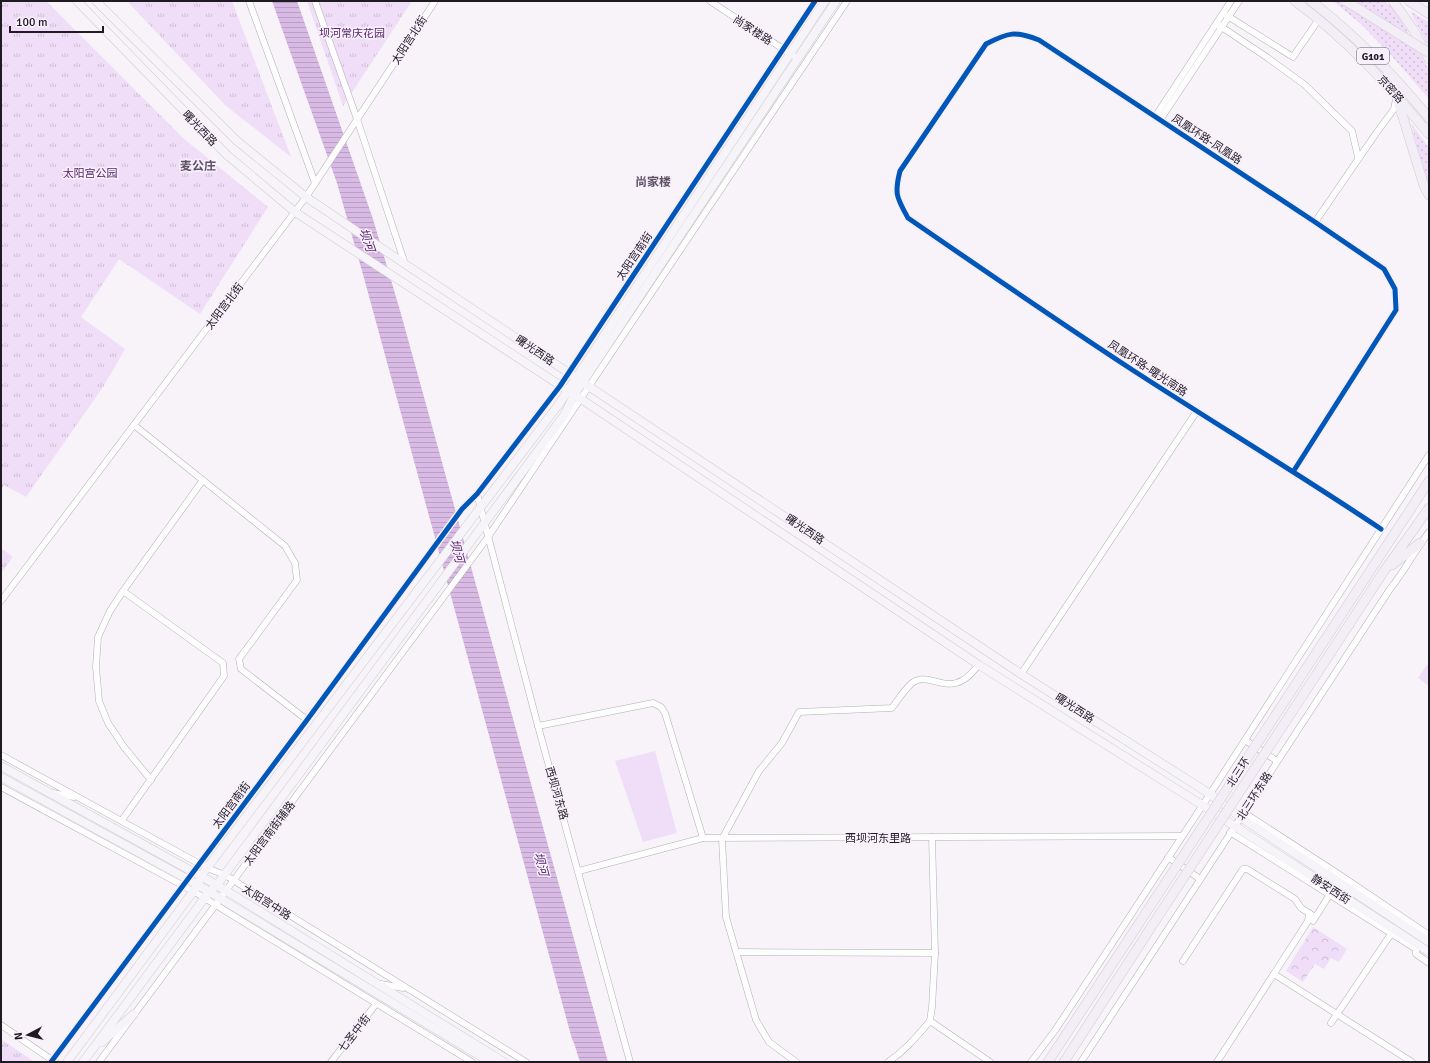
<svg xmlns="http://www.w3.org/2000/svg" width="1430" height="1063" font-family="Signika,'Noto Sans SC',sans-serif">
<defs>
<pattern id="grass-dots" width="8" height="8" patternUnits="userSpaceOnUse"><rect width="8" height="8" fill="#f0def8"/><path d="M2 2h.1M6 6h.1" fill="none" stroke="#cebed4" stroke-width="1.8" stroke-linecap="round"/></pattern>
<pattern id="forest-crowns" width="20" height="18" patternUnits="userSpaceOnUse"><rect width="20" height="18" fill="#f0def8"/><path d="M2 6a3 3 0 1 1 6 0M12 15a3 3 0 1 1 6 0" fill="none" stroke="#cebed4"/></pattern>
<pattern id="park-tufts" width="24" height="20" patternUnits="userSpaceOnUse"><rect width="24" height="20" fill="#f0def8"/><path d="M3 7l-1-3M5 7V3M7 7l1-3M15 17l-1-3M17 17v-4M19 17l1-3" fill="none" stroke="#cebed4"/></pattern>
<pattern id="water-rules" width="6" height="5" patternUnits="userSpaceOnUse"><rect width="6" height="5" fill="#d8bae5"/><path d="M0 2.5h6" fill="none" stroke="#b99fc4"/></pattern>
</defs>
<rect width="100%" height="100%" fill="#f7f3f9"/>
<g fill="url(#grass-dots)">
<polygon points="1333,1 1384,1 1396,11 1429,70 1429,99 1390,54 1361,24"/>
<polygon points="1410,11 1429,22 1429,47"/>
<polygon points="1411,123 1429,148 1429,189 1428,186"/>
</g>
<polygon fill="url(#forest-crowns)" points="1313,927 1347,949 1339,962 1331,958 1324,969 1315,964 1303,982 1286,971"/>
<g fill="url(#park-tufts)">
<polygon points="1,1 46,1 183,138 268,207 200,314 119,259 81,317 125,349 103,387 26,497 4,485 1,490"/>
<polygon points="127,1 232,1 291,157 225,105"/>
<polygon points="307,1 412,1 343,106"/>
<polygon points="1,548 13,557 1,573"/>
<polygon points="1,1039 33,1061 33,1062 1,1062"/>
</g>
<g fill="#f0def8">
<polygon points="1429,662 1429,686 1418,678"/>
<polygon points="655,751 677,833 643,842 615,761"/>
</g>
<polygon fill="url(#water-rules)" points="272,1 297,1 373,219 401,314 608,1062 580,1062 574,1043 572,1039 364,278 337,183"/>
<g fill="none" stroke-linecap="round" stroke-linejoin="round">
<defs>
<g id="minor">
<polyline points="249,1 315,183"/>
<polyline points="315,1 357,119 405,264"/>
<polyline points="710,1 794,56"/>
<polyline points="1226,15 1293,57 1319,19"/>
<polyline points="1217,24 1268,58 1305,85 1352,131 1358,157"/>
<polyline points="1155,117 1231,1"/>
<polyline points="1160,120 1239,1"/>
<polyline points="1315,222 1377,132 1394,109 1396,99"/>
<polyline points="134,425 285,546 295,563 297,580 239,659 241,669 307,720"/>
<path d="M1293,472L1396,310L1395,289L1384,269L1315,222L1039,40C1015,31 1009,32 986,44L900,171C894,194 897,198 908,218C982,269 1056,320 1131,369C1214,423 1299,474 1381,529"/>
<polyline points="477,494 538,726 630,1062"/>
<polyline points="1,601 306,197 435,1"/>
<polyline points="1021,674 1197,411"/>
<polyline points="538,726 653,703 661,707 665,713 703,838"/>
<polyline points="1245,740 1277,761"/>
<polyline points="1,755 207,868 225,875 526,1062"/>
<polyline points="151,780 124,747 108,723 99,701 96,667 98,637 110,611 123,591 203,480"/>
<polyline points="1,787 193,891 472,1062"/>
<polyline points="53,793 74,797"/>
<polyline points="1243,812 1337,873 1429,935"/>
<polyline points="122,820 224,676 223,663 123,591"/>
<polyline points="1230,832 1416,949 1416,954 1429,963"/>
<polyline points="1168,857 1200,879"/>
<polyline points="579,871 703,838 1182,836"/>
<polyline points="1313,921 1332,891"/>
<polyline points="737,952 935,953"/>
<polyline points="1183,961 1243,869 1247,869 1295,899 1301,908 1315,917"/>
<polyline points="1274,974 1412,1062"/>
<polyline points="381,984 403,988"/>
<polyline points="930,1021 932,1007 935,953 932,837"/>
<polyline points="1331,1023 1393,931"/>
<polyline points="1,1025 55,1062"/>
<polyline points="51,1062 307,720 462,509 477,494 560,386 815,1"/>
<polyline points="99,1062 488,537 847,1"/>
<polyline points="331,1062 376,1004"/>
<path d="M796,1062L769,1042L756,1020L726,917L722,839L759,771L782,743L799,712L892,708C898,700 904,690 912,683C927,671 943,692 963,680C969,677 974,670 979,665"/>
<path d="M888,1062C905,1051 917,1036 930,1021L990,1062"/>
<polyline points="1031,1062 1056,1029 1210,794 1429,455"/>
<path d="M1081,1062L1390,589C1405,571 1415,550 1429,532"/>
<polyline points="1217,1062 1308,921 1309,913"/>
</g>
<g id="major">
<polyline points="77,1 227,155 295,212 581,399 979,665 1202,805 1429,952"/>
<polyline points="96,1 237,141 306,197 402,262 1021,674 1210,794 1240,817 1429,942"/>
<polyline points="1,766 217,885 504,1062"/>
<polyline points="1,777 198,885 490,1062"/>
<polyline points="102,1042 134,1014"/>
<polyline points="67,1062 198,885 201,876 207,868 559,404 825,1"/>
<path d="M83,1062L209,892L217,885C334,729 450,572 565,414L574,395L836,1"/>
</g>
<g id="highway">
<path d="M1295,1C1348,40 1387,84 1429,134"/>
<path d="M1311,1C1355,35 1394,75 1429,118"/>
<polyline points="1393,1 1413,29 1429,59"/>
<polyline points="1409,1 1429,14"/>
<polyline points="1398,101 1424,186 1429,195"/>
<polyline points="1392,565 1420,543"/>
<polyline points="1294,687 1429,481"/>
<polyline points="1303,695 1384,571 1429,508"/>
<polyline points="1048,1062 1136,928"/>
<polyline points="1064,1062 1146,935"/>
</g>
</defs>
<use href="#minor" stroke="#b3afb5" stroke-width="7"/>
<use href="#major" stroke="#cfcdd1" stroke-width="9"/>
<use href="#highway" stroke="#cfcdd1" stroke-width="10"/>
<use href="#minor" stroke="#fefdfe" stroke-width="6"/>
<use href="#major" stroke="#f7f4f9" stroke-width="8"/>
<use href="#highway" stroke="#f3edf6" stroke-width="9"/>
<defs>
<g id="highway-bridge">
<polyline points="1346,1 1429,53"/>
<polyline points="1136,928 1294,687"/>
<polyline points="1146,935 1303,695"/>
</g>
</defs>
<use href="#highway-bridge" stroke="#cfcdd1" stroke-width="10" stroke-linecap="butt"/>
<use href="#highway-bridge" stroke="#f3edf6" stroke-width="9"/>
<defs>
<g id="cycleway">
<path d="M1293,472L1396,310L1395,289L1384,269L1315,222L1039,40C1015,31 1009,32 986,44L900,171C894,194 897,198 908,218C982,269 1056,320 1131,369C1214,423 1299,474 1381,529"/>
<polyline points="51,1062 307,720 462,509 477,494 560,386 815,1"/>
</g>
</defs>
<use href="#cycleway" stroke="#f8f0fc" stroke-width="8"/>
<use href="#cycleway" stroke="#0057b8" stroke-width="5"/>
</g>
<g text-anchor="middle" stroke-width="3" stroke-linejoin="round" paint-order="stroke">
<rect fill="#f8f0fc" stroke="#615b64" stroke-width="1" x="1357" y="48" width="32" height="16" rx="3"/>
<g font-size="10" font-weight="bold" fill="#201b23">
<text x="1373" y="60">G101</text>
</g>
<g font-size="11" fill="#201b23" stroke="#f8f0fc">
<text transform="translate(753 30) rotate(33)" y="4">尚家楼路</text>
<text transform="translate(409 40) rotate(-57)" y="4">太阳宫北街</text>
<text transform="translate(1391 89) rotate(48)" y="4">京密路</text>
<text transform="translate(200 128) rotate(46)" y="4">曙光西路</text>
<text transform="translate(1207 139) rotate(33)" y="4">凤凰环路-凤凰路</text>
<text transform="translate(634 256) rotate(-56)" y="4">太阳宫南街</text>
<text transform="translate(224 306) rotate(-53)" y="4">太阳宫北街</text>
<text transform="translate(535 350) rotate(34)" y="4">曙光西路</text>
<text transform="translate(1148 368) rotate(33)" y="4">凤凰环路-曙光南路</text>
<text transform="translate(805 529) rotate(34)" y="4">曙光西路</text>
<text transform="translate(1075 708) rotate(33)" y="4">曙光西路</text>
<text transform="translate(1238 772) rotate(-57)" y="4">北三环</text>
<text transform="translate(557 793) rotate(74)" y="4">西坝河东路</text>
<text transform="translate(1254 796) rotate(-57)" y="4">北三环东路</text>
<text transform="translate(231 805) rotate(-53)" y="4">太阳宫南街</text>
<text transform="translate(269 833) rotate(-53)" y="4">太阳宫南街辅路</text>
<text x="878" y="842">西坝河东里路</text>
<text transform="translate(1331 889) rotate(33)" y="4">静安西街</text>
<text transform="translate(267 902) rotate(32)" y="4">太阳宫中路</text>
<text transform="translate(354 1033) rotate(-52)" y="4">七圣中街</text>
</g>
<g font-size="11" fill="#56246a" stroke="#f8f0fc">
<text x="352" y="37">坝河常庆花园</text>
<text x="90" y="177">太阳宫公园</text>
</g>
<g font-size="12" font-weight="bold" fill="#5e5264" stroke="#f8f0fc">
<text x="198" y="170">麦公庄</text>
<text x="653" y="186">尚家楼</text>
</g>
<g font-size="12" font-style="italic" fill="#4e1b62" stroke="#f8f0fc">
<text transform="translate(367 240) rotate(71)" y="4">坝河</text>
<text transform="translate(457 551) rotate(75)" y="4">坝河</text>
<text transform="translate(541 864) rotate(75)" y="4">坝河</text>
</g>
</g>
<rect width="1430" height="1063" fill="none" stroke="#201b23" stroke-width="4"/>
<g transform="translate(28 1035) rotate(263)" stroke="#f8f0fc" stroke-width="3" paint-order="stroke">
<path d="M0-3L7 15L0 10L-7 15Z" fill="#201b23"/>
<text y="-6" font-size="11" font-weight="bold" text-anchor="middle" fill="#201b23">N</text>
</g>
<path d="M10 26v6h93v-6" fill="none" stroke="#201b23" stroke-width="2"/>
<text x="16" y="26" font-size="12" fill="#201b23" stroke="#f8f0fc" stroke-width="3" paint-order="stroke">100 m</text>
</svg>
